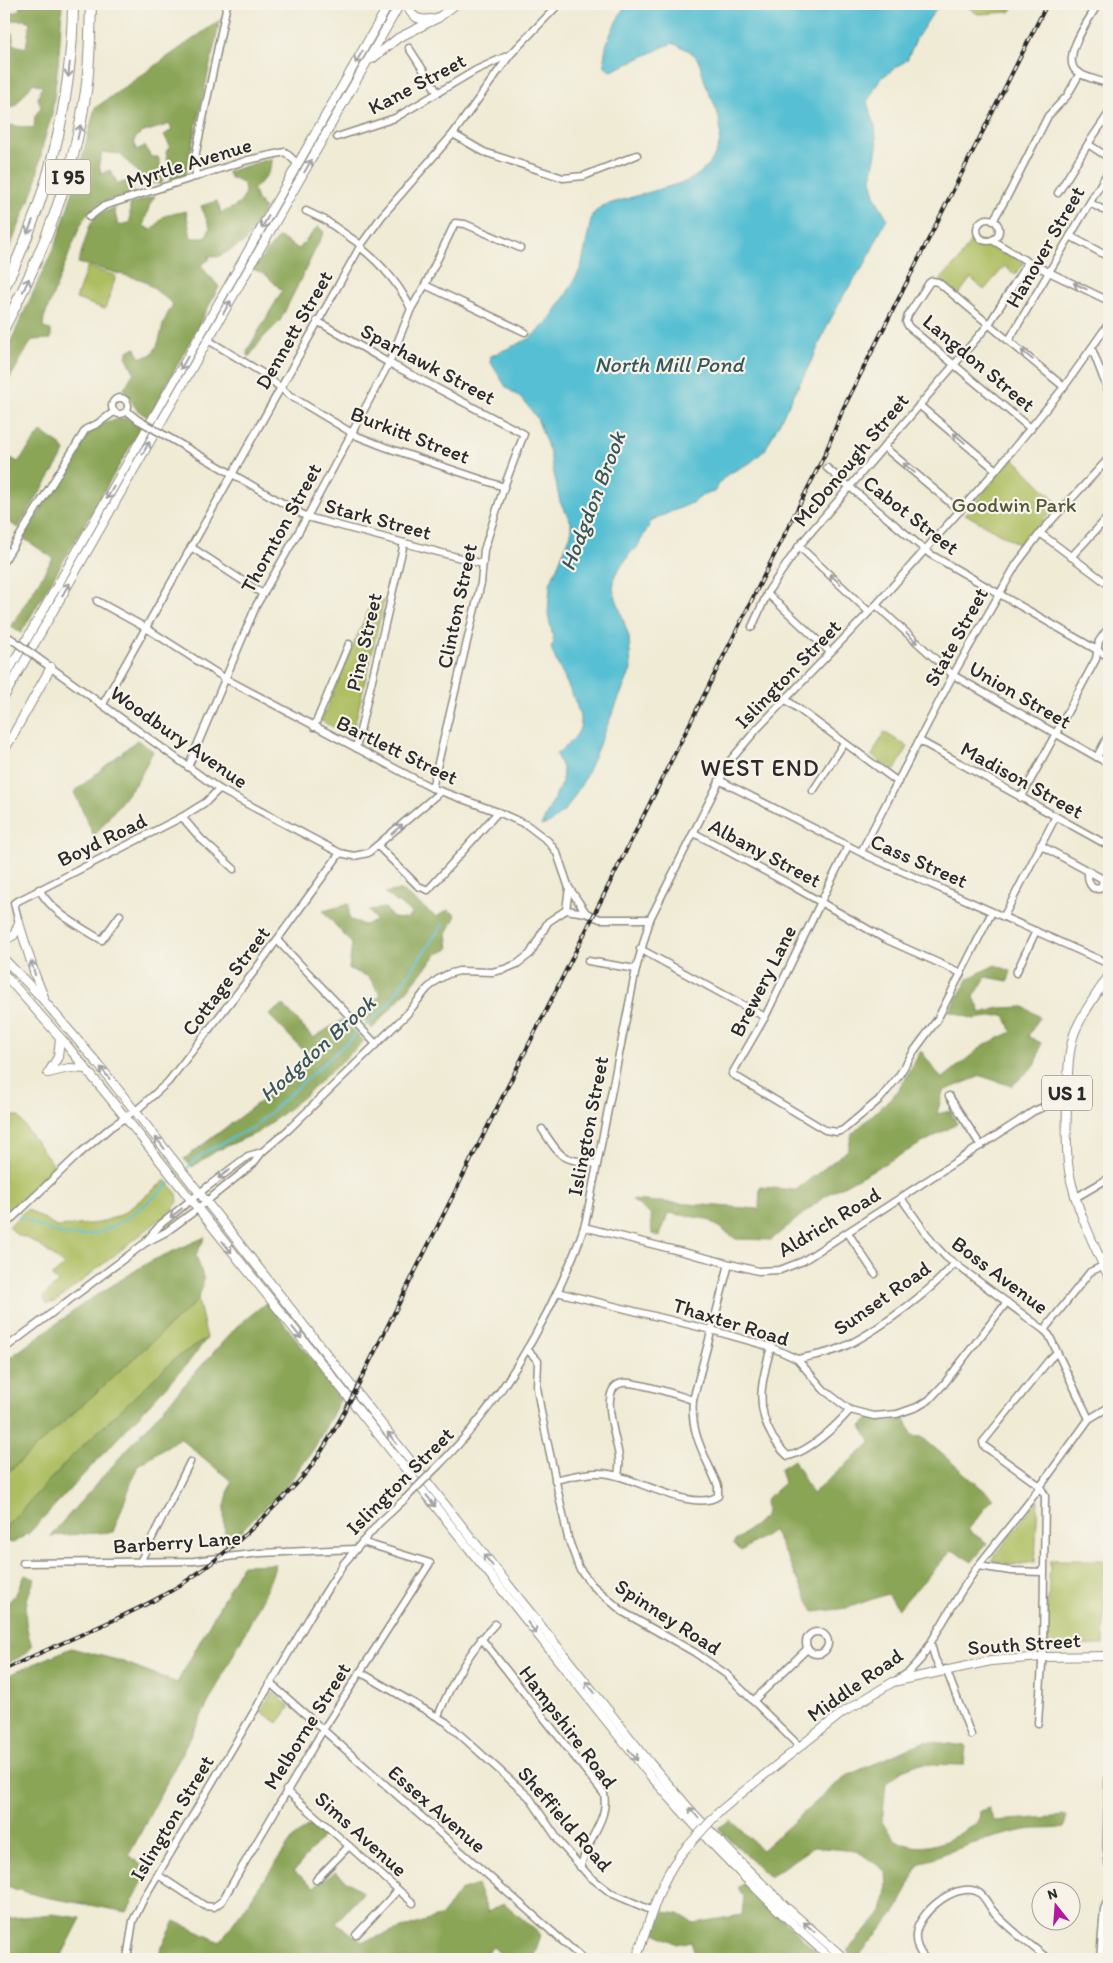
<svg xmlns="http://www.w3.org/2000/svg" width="1113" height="1963" font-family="Itim,sans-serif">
<rect width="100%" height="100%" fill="#f7f3e8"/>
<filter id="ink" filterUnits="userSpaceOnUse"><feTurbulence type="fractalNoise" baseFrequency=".02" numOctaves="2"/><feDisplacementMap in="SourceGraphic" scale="10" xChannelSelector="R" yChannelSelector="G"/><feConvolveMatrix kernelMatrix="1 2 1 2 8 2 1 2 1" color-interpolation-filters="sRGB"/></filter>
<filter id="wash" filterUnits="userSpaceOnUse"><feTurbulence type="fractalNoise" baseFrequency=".0096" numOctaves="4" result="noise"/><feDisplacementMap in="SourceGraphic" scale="20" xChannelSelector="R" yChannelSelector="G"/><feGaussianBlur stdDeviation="1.12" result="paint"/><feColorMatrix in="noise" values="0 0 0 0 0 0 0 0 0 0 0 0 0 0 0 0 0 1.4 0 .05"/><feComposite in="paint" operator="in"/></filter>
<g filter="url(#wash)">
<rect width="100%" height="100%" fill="#f0ebd5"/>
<g fill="#adbe61" stroke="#6c7446">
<polygon points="963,4 1016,4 1010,12 978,14"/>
<polygon points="972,239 997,246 1024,263 1015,275 1005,266 984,290 971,278 958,295 940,280 959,260"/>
<polygon points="87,267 116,276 105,309 76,299"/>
<polygon points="1013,458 1059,504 1020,545 965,514"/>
<polygon points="373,599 384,601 352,736 321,721"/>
<polygon points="884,732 908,747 894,771 872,756"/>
<polygon points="4,1116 18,1116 30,1134 57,1169 4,1218"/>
<path d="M166,1180L177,1194L178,1202L173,1209L55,1302L47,1304L43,1297L58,1283L52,1276L64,1266C54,1256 44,1248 32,1241C20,1234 20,1240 9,1226L27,1209L57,1227L99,1223L121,1215Z"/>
<polygon points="198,1300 207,1338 177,1357 72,1456 4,1529 4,1476"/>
<polygon points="1038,1499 1035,1562 1012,1565 992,1560"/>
<polygon points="1050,1560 1106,1560 1103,1645 1046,1646"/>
<polygon points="272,1693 275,1694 290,1707 278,1723 260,1711"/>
</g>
<g fill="#8aa557" stroke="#5a6841">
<path d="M20,4H62L59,55L52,114L43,144L35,186L4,262V129L7,125L34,128L35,116L41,107L38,98L42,86L33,83L14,107L5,105L6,71L4,32L12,33L14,45L26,48L30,22C22,17 15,23 8,19V14L19,11Z"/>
<path d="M220,20L185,177L171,180L166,152L170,146L164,135L172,130L170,124L141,133L134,140L136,150L145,146L151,157H158L163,173L162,184L148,183L120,154L102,152L99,164L101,174L110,170L118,184L127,181L133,183V194C106,201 94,199 80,226L44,318L43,328L51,330V339L32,340L6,385L8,389L4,397V356L57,241L76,182L95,108Z"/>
<path d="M272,158C273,171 263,181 253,189L258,202H260L262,207L265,208L245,242L218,257L208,256L210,259L201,265L210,278L211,277L219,287L149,418L137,410L124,389L134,372L126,356L129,350L136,348L139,357C159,359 159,336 164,322C166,316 170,310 173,304L143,280L78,263L89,228L95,216L114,208L118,226L130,222V204L155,196L150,204L143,226L152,230L164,216L186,211L191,238H205L210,228L201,206L217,201L221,213C235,207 250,201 243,183L231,178L227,172Z"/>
<polygon points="318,226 324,232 280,321 262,339 249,357 247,351 282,291 265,274 253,269 279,237 299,249"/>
<polygon points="126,418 141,428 21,633 11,627 53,558 23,538 89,433 104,422"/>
<polygon points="41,432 62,446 65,452 18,528 4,519 4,454 18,462"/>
<polygon points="137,740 153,751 139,779 94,836 74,792"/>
<polygon points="401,890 436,917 448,910 456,915 447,934 449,949 437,954 403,995 372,1029 356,1011 381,996 369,977 349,969 352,944 323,911 349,904 349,919 364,925 376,921 369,910 385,908 393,918 406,919 413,914 385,893"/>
<polygon points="995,965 1011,971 1008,981 986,977 974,997 981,1013 999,1008 1024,1007 1040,1017 1028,1036 1041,1043 1036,1064 1012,1086 981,1076 943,1091 937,1114 950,1111 957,1124 825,1196 771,1240 736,1239 707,1219 668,1213 660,1236 652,1234 651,1215 632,1200 759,1209 760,1187 796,1190 848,1150 852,1134 898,1091 921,1051 942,1079 984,1045 1012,1032 1005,1015 974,1019 949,1011 969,978"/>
<polygon points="283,1005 313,1038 342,1020 364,1041 302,1098 259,1132 216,1151 192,1167 184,1159 291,1078 310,1057 269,1015"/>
<polygon points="205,1237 196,1255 204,1280 198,1300 4,1476 4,1362 86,1302 149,1262"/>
<polygon points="267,1302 342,1397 313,1450 288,1484 225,1547 224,1510 231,1481 180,1438 138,1465 113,1532 50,1536 237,1326"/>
<polygon points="207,1338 188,1363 29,1533 13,1543 4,1541 4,1529 72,1456 177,1357"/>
<polygon points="905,1418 912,1436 922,1437 993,1498 968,1530 987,1543 972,1562 952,1550 899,1608 887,1594 847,1608 814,1612 773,1530 741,1551 733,1543 766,1515 765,1500 784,1483 780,1469 794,1460 812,1494 871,1443 861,1426 869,1419 890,1423"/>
<polygon points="276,1564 265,1594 129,1855 148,1871 127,1912 40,1896 4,1886 4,1677 71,1648 121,1661 177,1683 242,1565"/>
<path d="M25,1575L35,1579C23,1604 23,1620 32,1646L24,1655L4,1665V1607L16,1594Z"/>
<path d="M925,1741L966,1746L964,1765L918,1764L902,1770L886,1784L882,1822C886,1827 891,1836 896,1840C925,1857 955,1838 979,1821L980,1811L989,1808L994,1821L1067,1816L1064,1827C1052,1830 1039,1828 1026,1830C989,1837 954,1849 919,1864L897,1910L858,1957L847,1951L882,1912L887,1890L886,1871L857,1851L813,1847L769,1877L718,1828L731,1820L762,1850L844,1777Z"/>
<polygon points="308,1826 319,1826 325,1834 294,1871 314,1887 335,1872 363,1893 336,1922 362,1942 441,1916 460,1891 477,1885 488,1912 504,1903 541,1935 533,1959 500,1959 503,1956 493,1947 479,1959 159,1959 160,1951 175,1921 220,1942 294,1837"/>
<polygon points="744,1883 824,1959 696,1959 691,1941 677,1944 652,1931 664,1912 679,1914 694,1923 742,1915 744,1896 737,1888"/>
<polygon points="52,1914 81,1918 60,1959 4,1959 4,1919"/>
</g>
<path fill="#56bfd3" stroke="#40757f" d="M627,4H945L935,10L916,39L907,60L881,78L867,102L875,126L877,147L871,179L876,199L887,218L865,264L845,293L827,326L815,354L765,450L750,463L728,474L721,481L714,492L706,493L692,503L652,520L636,549L631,552L615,575L613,589L629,637L631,670L584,780L567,808L550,823L541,826L562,782L563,770L556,754C565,747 576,739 580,728C585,710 556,667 551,647L554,642L548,614L550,584L571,534V522L560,502L549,450L537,418L524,401L506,387L490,361L491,356L529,339L547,323L566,295L581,268L592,215L602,206L688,181C718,164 728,138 715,106C713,100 709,94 707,88C697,59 703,55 672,43L612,71L606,68C599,51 617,18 627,4Z"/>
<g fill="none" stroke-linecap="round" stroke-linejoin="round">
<g stroke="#56bfd3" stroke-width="2">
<polyline points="186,1169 202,1154 255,1126 386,1007 443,924"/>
<polyline points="4,1207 15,1213"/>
<path d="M19,1216C38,1226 55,1235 77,1236C110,1237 147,1204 170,1183"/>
</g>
</g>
</g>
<g filter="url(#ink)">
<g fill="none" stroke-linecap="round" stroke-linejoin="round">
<defs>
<g id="minor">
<path d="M1098,4C1090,18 1061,57 1076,71C1084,78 1099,80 1109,84"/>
<polyline points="409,48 438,93"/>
<polyline points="453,134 484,152 563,178 584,176 637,155"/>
<polyline points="337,137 395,118 476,70 509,55"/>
<polyline points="1088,144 1109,158"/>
<polyline points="196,177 195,157 227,4"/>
<polyline points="1058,193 1088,144 1109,113"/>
<polyline points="1090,203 1109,213"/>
<polyline points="306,211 325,220 361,245"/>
<polyline points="89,217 104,206 248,160 285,152 298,164"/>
<circle cx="988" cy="230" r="11"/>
<polyline points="993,221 1009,193 1048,116 1067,96 1080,73"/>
<polyline points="1070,236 1109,257"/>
<polyline points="992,240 1028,262 1109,301"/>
<path d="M360,247C381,264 400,285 411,309"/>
<polyline points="425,285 525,332"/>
<polyline points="317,321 389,363 524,434 504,487 484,550 481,583 432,788"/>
<polyline points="208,340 264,374 289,395 357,436 385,447 504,487"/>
<polyline points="1009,340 1109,170"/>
<polyline points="1092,349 1109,393"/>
<circle cx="120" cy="406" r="8"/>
<polyline points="919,405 996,470"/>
<polyline points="127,411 138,420"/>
<polyline points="1031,429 909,327 906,322 908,315 929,283 932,281 938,282 1064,387"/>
<polyline points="166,436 307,517 483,564"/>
<polyline points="884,447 960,511"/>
<polyline points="827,468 930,554 1109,657"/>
<polyline points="1040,533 1109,585"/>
<polyline points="799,546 869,612"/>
<polyline points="191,547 263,594"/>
<polyline points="1071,557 1109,516"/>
<polyline points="4,561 86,429 97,424 114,412"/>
<polyline points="767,593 830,652"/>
<polyline points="97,601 146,628 226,679 432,788 498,812 527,825 548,841 557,853 569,888 566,910"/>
<polyline points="876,605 953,675 1109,764"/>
<polyline points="752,627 769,590 799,546 989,324 1028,262"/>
<polyline points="4,634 13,640"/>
<polyline points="39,659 219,789 340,853 354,856 368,853 440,792"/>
<polyline points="785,699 898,782"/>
<polyline points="103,704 361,245 382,216 453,134 510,55 559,4"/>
<polyline points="314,727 349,644"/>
<polyline points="920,741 1109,846"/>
<polyline points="356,748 404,543"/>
<polyline points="1097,757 1109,734"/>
<polyline points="188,767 256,606 307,517 389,363 411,309 425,285 455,223 465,224 520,248"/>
<polyline points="719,780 870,857 1109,964"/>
<polyline points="813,791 844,743"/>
<polyline points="1021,798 1096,659 1099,641 1109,627"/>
<polyline points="182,817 201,839 234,869"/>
<polyline points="694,833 789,884 885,939 961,973"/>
<path d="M1040,845L1088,871C1088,878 1088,883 1093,888L1099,889L1103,883L1101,878L1088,871"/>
<polyline points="378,846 418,886 428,890 498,812"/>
<polyline points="848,846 765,1017 732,1074 825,1130 837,1132 843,1130 880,1099 898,1077 914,1051 937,1020 992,912"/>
<polyline points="861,852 953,675 1016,565 1040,533 1109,458"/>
<path d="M39,889C52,913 79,926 102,940L120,915"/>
<polyline points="570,889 586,913"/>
<polyline points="566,910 586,913 600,919 650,919"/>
<polyline points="1004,916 1055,818"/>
<polyline points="19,923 14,903 182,817 206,802 219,789"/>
<polyline points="277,940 376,1044"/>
<polyline points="640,949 765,1017"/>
<polyline points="588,961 636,969"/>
<polyline points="1016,973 1036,931"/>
<polyline points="1102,985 1109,993"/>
<polyline points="949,1096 981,1146"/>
<path d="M542,1129C563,1161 560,1158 597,1164"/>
<polyline points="901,1198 933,1243 946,1257 1044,1330"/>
<polyline points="1075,1198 1109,1178"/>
<polyline points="4,1226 78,1155 111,1127 139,1108 168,1082 253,973 340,853"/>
<polyline points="584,1227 758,1271 780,1270 803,1261 1034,1111 1067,1097"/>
<polyline points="848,1233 875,1274"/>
<polyline points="147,1240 161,1224 207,1187 248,1156 262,1152"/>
<polyline points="557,1292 711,1330 771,1347 797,1359 824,1390 850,1410 874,1416 897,1414 917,1407 929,1400 944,1384 1007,1302"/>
<path d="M771,1347C762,1380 754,1406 773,1438C778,1445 781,1450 788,1456C809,1452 836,1426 850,1410"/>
<polyline points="4,1349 145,1243 166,1232 192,1213 253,1164 262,1152 288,1130 407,1014 427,989 437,980 448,974 459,971 492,972 505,969 517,964 530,954 548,922 566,910"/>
<polyline points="527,1349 538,1361 537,1387 541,1412 568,1538 579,1568 592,1585 623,1612 694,1652 726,1674 799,1746"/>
<path d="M797,1359C811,1356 827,1354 841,1348C875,1333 930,1292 954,1264"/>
<polyline points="1089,1419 1049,1335 1044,1330 1090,1272 1109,1263"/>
<path d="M438,1466C490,1414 530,1351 561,1284C570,1263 580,1243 586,1220L636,969L650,919L729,762L757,729L876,605L996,470L1064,387L1109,323"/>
<path d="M618,1476C619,1470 620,1464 619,1457C617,1439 594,1379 629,1383C649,1385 673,1394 693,1400"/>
<path d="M555,1480C572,1476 592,1471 609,1474C636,1478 694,1513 718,1496V1486C705,1455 690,1434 693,1400L729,1264"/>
<polyline points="140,1562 190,1462"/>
<polyline points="23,1563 194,1561 260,1553 355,1549"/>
<polyline points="978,1566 1011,1571 1043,1572"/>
<circle cx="817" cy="1643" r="11"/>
<path d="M481,1638L604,1794C608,1814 596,1828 589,1845C585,1853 583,1860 580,1867"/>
<polyline points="931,1644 935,1659 941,1670"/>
<polyline points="946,1669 971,1735"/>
<polyline points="360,1672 446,1722 529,1797 561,1844 589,1876 611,1893 653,1911"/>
<polyline points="897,1680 909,1672 921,1659 962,1590 978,1566 1029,1502 1089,1419 1109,1407"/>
<polyline points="270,1683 583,1959"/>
<polyline points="753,1701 807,1649"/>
<path d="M438,1716C452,1681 469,1651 495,1624"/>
<polyline points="1038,1723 1043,1649 1045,1496 1040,1486 984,1446 983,1442 1049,1360 1057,1352"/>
<polyline points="286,1790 413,1903"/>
<polyline points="158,1875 205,1906 214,1907 222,1901 323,1730 430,1563 362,1542"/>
<polyline points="316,1880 349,1846"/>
<polyline points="356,1935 398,1890"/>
<polyline points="127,1959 133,1921 144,1898 311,1615 344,1563 379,1523 405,1499"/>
<path d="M925,1959C919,1952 915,1944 916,1934C918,1913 954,1883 976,1891C985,1895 987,1904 993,1911C1008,1929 1030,1944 1048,1959"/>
<polyline points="1100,1959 1104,1909 1109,1897"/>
</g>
<g id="major">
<path d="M407,4C411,17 418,21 431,19"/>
<polyline points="372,59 398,38 438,18 456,4"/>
<polyline points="4,679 389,4"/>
<polyline points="4,697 400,4"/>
<polyline points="4,751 51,667"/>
<polyline points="19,923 35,975 44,997"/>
<polyline points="4,941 14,935 19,923"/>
<polyline points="4,959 39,995 98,1064 495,1568 650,1763 694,1814 740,1862 787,1908 845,1959"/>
<path d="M4,974L65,1043L125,1117L648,1773C705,1839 766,1902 832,1959"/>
<path d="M1109,975C1097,994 1082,1013 1074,1034C1068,1053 1068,1074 1067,1095C1067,1120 1065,1146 1069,1171C1076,1209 1093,1243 1109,1278"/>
<polyline points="48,1073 69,1068 86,1069"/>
<polyline points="48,1073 58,1057 60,1038"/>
<polyline points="1109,1773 1107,1847 1109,1865"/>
<polyline points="719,1812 738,1796 842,1713 893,1682 991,1661 1042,1657 1109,1656"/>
<path d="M636,1959C651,1921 658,1878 687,1847"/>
</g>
<g id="highway">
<path d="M4,288C48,200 72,102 73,4"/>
<path d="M4,328C43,253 74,176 86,91C90,63 90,33 91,4"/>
</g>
</defs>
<use href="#minor" stroke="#8e8b80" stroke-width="9"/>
<use href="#major" stroke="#8e8b80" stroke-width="10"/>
<use href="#highway" stroke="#8e8b80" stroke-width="12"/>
<use href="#minor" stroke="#fff" stroke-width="6"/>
<use href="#major" stroke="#fff" stroke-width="8"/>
<use href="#highway" stroke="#fff" stroke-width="10"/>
<defs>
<path id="rail" d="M4,1670C56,1644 111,1624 162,1596C200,1575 233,1547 264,1517C278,1503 293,1489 306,1473C321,1454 334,1431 346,1409L825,454L843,409L1047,4"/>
</defs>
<use href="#rail" stroke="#2b2b2b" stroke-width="4"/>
<use href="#rail" stroke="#f7f3e8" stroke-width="2" stroke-dasharray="5.5" stroke-linecap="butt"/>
<defs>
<g id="minor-bridge">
<polyline points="138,420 166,436"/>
<polyline points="13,640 39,659"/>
<polyline points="405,1499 438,1466"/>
</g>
<polyline id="major-bridge" points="687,1847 719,1812"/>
</defs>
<use href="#minor-bridge" stroke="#8e8b80" stroke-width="9" stroke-linecap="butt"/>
<use href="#major-bridge" stroke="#8e8b80" stroke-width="10" stroke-linecap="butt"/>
<use href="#minor-bridge" stroke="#fff" stroke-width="6"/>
<use href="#major-bridge" stroke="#fff" stroke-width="8"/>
</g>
<defs><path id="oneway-shaft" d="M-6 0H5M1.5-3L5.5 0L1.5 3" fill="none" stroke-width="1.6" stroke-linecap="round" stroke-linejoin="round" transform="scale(1.25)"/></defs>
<g stroke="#a0a0a0">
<use href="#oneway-shaft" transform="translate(359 57) rotate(120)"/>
<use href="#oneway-shaft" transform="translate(69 70) rotate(96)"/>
<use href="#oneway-shaft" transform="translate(79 132) rotate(-78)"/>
<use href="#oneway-shaft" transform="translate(308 166) rotate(-60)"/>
<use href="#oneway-shaft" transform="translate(265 222) rotate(120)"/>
<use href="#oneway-shaft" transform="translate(30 227) rotate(112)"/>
<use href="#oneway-shaft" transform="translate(26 285) rotate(-65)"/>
<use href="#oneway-shaft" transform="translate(1080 286) rotate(-154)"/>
<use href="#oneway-shaft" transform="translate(227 307) rotate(-60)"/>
<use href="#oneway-shaft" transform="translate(1027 355) rotate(-140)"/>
<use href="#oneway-shaft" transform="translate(184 363) rotate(120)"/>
<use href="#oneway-shaft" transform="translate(959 438) rotate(-140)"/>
<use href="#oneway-shaft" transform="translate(146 448) rotate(-60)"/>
<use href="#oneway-shaft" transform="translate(909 468) rotate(-140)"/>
<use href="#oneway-shaft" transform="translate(110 493) rotate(120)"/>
<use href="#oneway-shaft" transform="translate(835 579) rotate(-137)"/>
<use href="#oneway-shaft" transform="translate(66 589) rotate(-60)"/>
<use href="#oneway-shaft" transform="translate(912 638) rotate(43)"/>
<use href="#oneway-shaft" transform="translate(397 829) rotate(-41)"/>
<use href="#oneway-shaft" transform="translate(33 968) rotate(-107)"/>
<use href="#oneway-shaft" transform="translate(105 1073) rotate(-128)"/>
<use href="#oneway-shaft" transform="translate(160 1143) rotate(-129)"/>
<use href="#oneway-shaft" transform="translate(224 1174) rotate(143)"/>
<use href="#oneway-shaft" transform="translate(176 1213) rotate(142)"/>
<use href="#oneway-shaft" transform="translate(227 1247) rotate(51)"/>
<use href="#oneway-shaft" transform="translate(297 1333) rotate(51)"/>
<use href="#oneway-shaft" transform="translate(392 1438) rotate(-128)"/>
<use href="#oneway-shaft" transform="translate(431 1501) rotate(52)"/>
<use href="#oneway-shaft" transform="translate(488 1560) rotate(-128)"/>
<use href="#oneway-shaft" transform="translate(532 1628) rotate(52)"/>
<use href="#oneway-shaft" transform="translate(590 1687) rotate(-129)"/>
<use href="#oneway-shaft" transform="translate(633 1755) rotate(51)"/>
<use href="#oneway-shaft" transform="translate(694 1813) rotate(-132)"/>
<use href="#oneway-shaft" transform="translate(809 1927) rotate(-138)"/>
</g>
</g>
<g text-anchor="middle" stroke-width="4.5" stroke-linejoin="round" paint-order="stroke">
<g fill="#f7f3e8" stroke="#686764" stroke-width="1">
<rect x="45.5" y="159.5" width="45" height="35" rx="4"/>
<rect x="1042" y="1075.5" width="50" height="35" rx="4"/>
</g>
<g font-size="20" font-weight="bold" fill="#2b2b2b">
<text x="68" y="184">I 95</text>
<text x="1067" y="1100">US 1</text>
</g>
<g font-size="21" fill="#2b2b2b" stroke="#f7f3e8">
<text transform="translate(417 84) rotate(-28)" y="7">Kane Street</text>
<text transform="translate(189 163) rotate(-17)" y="7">Myrtle Avenue</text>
<text transform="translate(1045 247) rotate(-60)" y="7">Hanover Street</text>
<text transform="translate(294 330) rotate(-60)" y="7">Dennett Street</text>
<text transform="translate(979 363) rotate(40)" y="7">Langdon Street</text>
<text transform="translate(428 364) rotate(28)" y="7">Sparhawk Street</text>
<text transform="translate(410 435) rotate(21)" y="7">Burkitt Street</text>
<text transform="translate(851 460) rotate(-50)" y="7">McDonough Street</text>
<text transform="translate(911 515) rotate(38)" y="7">Cabot Street</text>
<text transform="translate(378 519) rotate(15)" y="7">Stark Street</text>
<text transform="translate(281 528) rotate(-61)" y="7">Thornton Street</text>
<text transform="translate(457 606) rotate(-78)" y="7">Clinton Street</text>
<text transform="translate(956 637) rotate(-61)" y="7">State Street</text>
<text transform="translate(364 642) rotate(-77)" y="7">Pine Street</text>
<text transform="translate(788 674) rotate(-46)" y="7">Islington Street</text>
<text transform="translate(1020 695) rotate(30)" y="7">Union Street</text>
<text transform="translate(179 737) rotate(35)" y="7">Woodbury Avenue</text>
<text transform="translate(397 750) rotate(26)" y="7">Bartlett Street</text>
<text transform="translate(1022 780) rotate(29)" y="7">Madison Street</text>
<text transform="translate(102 840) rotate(-26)" y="7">Boyd Road</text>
<text transform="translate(765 853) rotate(28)" y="7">Albany Street</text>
<text transform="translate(919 861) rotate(24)" y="7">Cass Street</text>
<text transform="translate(226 981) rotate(-53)" y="7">Cottage Street</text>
<text transform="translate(763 981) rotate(-63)" y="7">Brewery Lane</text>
<text transform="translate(588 1126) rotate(-79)" y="7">Islington Street</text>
<text transform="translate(829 1222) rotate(-31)" y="7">Aldrich Road</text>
<text transform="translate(1000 1275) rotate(37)" y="7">Boss Avenue</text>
<text transform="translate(882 1298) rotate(-35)" y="7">Sunset Road</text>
<text transform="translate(731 1322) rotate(17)" y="7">Thaxter Road</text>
<text transform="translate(400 1481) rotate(-45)" y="7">Islington Street</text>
<text transform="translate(177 1542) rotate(-4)" y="7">Barberry Lane</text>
<text transform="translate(668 1617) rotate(33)" y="7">Spinney Road</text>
<text transform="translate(1024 1644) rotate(-4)" y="7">South Street</text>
<text transform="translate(855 1685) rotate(-35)" y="7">Middle Road</text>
<text transform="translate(307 1726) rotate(-58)" y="7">Melborne Street</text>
<text transform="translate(568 1727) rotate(53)" y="7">Hampshire Road</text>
<text transform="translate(437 1809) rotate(41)" y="7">Essex Avenue</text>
<text transform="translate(172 1818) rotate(-59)" y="7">Islington Street</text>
<text transform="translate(565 1819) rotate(49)" y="7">Sheffield Road</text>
<text transform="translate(361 1834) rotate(42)" y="7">Sims Avenue</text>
</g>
<g font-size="21" fill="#52573b" stroke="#f7f3e8">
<text x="1014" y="512">Goodwin Park</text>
</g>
<g font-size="22" font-style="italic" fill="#38575d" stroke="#f7f3e8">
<text x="669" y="372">North Mill Pond</text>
<text transform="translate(592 501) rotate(-69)" y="8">Hodgdon Brook</text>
<text transform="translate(317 1048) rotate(-42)" y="8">Hodgdon Brook</text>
</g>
<g font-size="24" letter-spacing="1" fill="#2b2b2b" stroke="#f7f3e8">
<text x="760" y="776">WEST END</text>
</g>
</g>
<rect width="1113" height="1963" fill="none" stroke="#f7f3e8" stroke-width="20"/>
<g transform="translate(1056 1906) rotate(343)"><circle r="24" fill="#f7f3e8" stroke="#a5a39c"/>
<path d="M0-4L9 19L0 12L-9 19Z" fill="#b5179e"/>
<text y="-8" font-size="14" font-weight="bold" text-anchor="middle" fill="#2b2b2b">N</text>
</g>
</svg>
